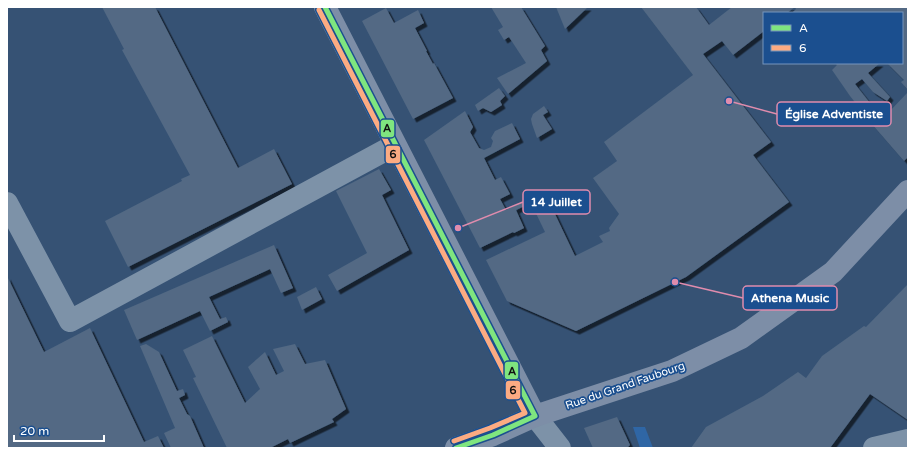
<svg xmlns="http://www.w3.org/2000/svg" width="915" height="455" font-family="'Varela Round',sans-serif">
<defs>
<filter id="shadow"><feDropShadow dx="3.5" dy="3.5" stdDeviation="0" flood-color="#0009"/></filter>
</defs>
<rect width="100%" height="100%" fill="#365274"/>
<polygon fill="#2f66a5" points="633,427 645,427 653,448 640,448"/>
<g fill="#526984" filter="url(#shadow)">
<polygon points="102,7 155,7 238,168 274,149 292,184 128,267 105,221 182,181 181,179 190,175 122,50 124,49"/>
<polygon points="491,7 521,7 545,46 541,50 547,61 508,94 497,78 526,63 509,37 504,40 498,30 503,27"/>
<polygon points="556,7 588,7 565,29"/>
<polygon points="641,7 696,7 709,25 732,7 795,7 787,13 764,13 764,31 733,55 722,41 703,54 771,142 753,155 789,202 686,277 576,331 507,301 486,260 545,232 529,199 544,191 575,256 603,242 599,236 610,231 609,228 619,214 593,178 617,161 604,142 693,75"/>
<polygon points="795,7 908,7 908,90 901,82 904,80 887,63 902,63 902,13 794,13 793,12 796,9"/>
<polygon points="386,8 394,23 418,10 424,23 415,28 427,51 426,51 433,64 434,63 453,98 413,119 362,21"/>
<polygon points="835,63 880,63 868,73 890,97 887,101 873,92 862,79 855,84 870,103 865,107 872,116 883,104 890,111 908,92 908,157 904,161 871,123 850,96 832,70 837,65"/>
<polygon points="499,88 505,96 500,101 502,105 491,112 483,108 478,111 475,105"/>
<polygon points="544,106 548,112 543,115 552,129 537,138 532,124 531,119 533,114"/>
<polygon points="465,111 473,127 470,132 479,148 484,150 491,147 493,141 491,138 495,131 512,123 520,139 484,158 495,180 501,177 510,194 500,199 506,210 522,202 524,206 516,210 524,228 514,233 513,232 480,248 424,140"/>
<polygon points="379,169 391,190 382,195 409,250 337,291 328,275 367,253 336,191"/>
<polygon points="274,245 293,288 281,293 270,269 209,297 220,319 226,317 228,322 210,331 200,311 137,340 124,310"/>
<polygon points="7,276 44,352 90,328 144,442 158,436 164,448 7,448"/>
<polygon points="908,284 908,420 870,394 830,448 691,448 706,427 763,396 798,372 806,378 822,356 864,326 866,327"/>
<polygon points="316,287 322,299 302,310 297,297"/>
<polygon points="212,336 245,403 260,389 248,367 265,352 276,375 284,371 273,349 295,344 305,364 325,360 346,409 332,419 334,422 290,443 288,439 270,448 227,448 193,378 196,377 183,350"/>
<polygon points="146,344 159,352 177,391 183,389 185,395 179,398 187,414 190,416 204,448 171,448 164,433 175,428 140,346"/>
<polygon points="617,417 630,445 627,448 593,448 584,428"/>
</g>
<g fill="none" stroke-linecap="round" stroke-linejoin="round">
<g stroke="#7d92a8" stroke-width="22">
<polyline points="7,203 70,321 395,145"/>
<polyline points="535,416 560,448"/>
<polyline points="874,448 908,440"/>
</g>
<g stroke="#7d8ea7" stroke-width="22">
<polyline points="325,7 535,416"/>
<polyline points="456,448 493,435 535,416 672,371 741,338 833,272 908,191"/>
</g>
<defs>
<polyline id="bus-1" points="325,7 535,416 493,435 456,448"/>
<polyline id="bus-2" points="319,10 525,413 490,428 454,441"/>
</defs>
<use href="#bus-1" stroke="#1b4f8f" stroke-width="8"/>
<use href="#bus-2" stroke="#1b4f8f" stroke-width="8"/>
<use href="#bus-1" stroke="#7fe57f" stroke-width="5"/>
<use href="#bus-2" stroke="#fcab82" stroke-width="5"/>
</g>
<g text-anchor="middle" stroke-width="3.5" stroke-linejoin="round" paint-order="stroke">
<g font-size="11" fill="#fff" stroke="#1b4f8f">
<text transform="translate(625 385) rotate(-19)" y="4">Rue du Grand Faubourg</text>
</g>
</g>
<path fill="none" stroke="#e08cad" stroke-width="1.5" d="M729 101L777 114M458 228L523 202M675 282L743 298"/>
<g fill="#e08cad" stroke="#1b4f8f" stroke-width="1.5">
<circle cx="729" cy="101" r="4"/>
<circle cx="458" cy="228" r="4"/>
<circle cx="675" cy="282" r="4"/>
</g>
<g fill="#1b4f8f" stroke="#e08cad" stroke-width="1.5">
<rect x="777" y="102" width="114" height="24" rx="4"/>
<rect x="523" y="190" width="67" height="24" rx="4"/>
<rect x="743" y="286" width="94" height="24" rx="4"/>
</g>
<g font-size="12" text-anchor="middle" font-weight="bold" fill="#fff">
<text x="834" y="118">Église Adventiste</text>
<text x="556" y="206">14 Juillet</text>
<text x="790" y="302">Athena Music</text>
</g>
<g stroke="#1b4f8f" stroke-width="1.5">
<rect x="380" y="119" width="15" height="19" rx="4" fill="#7fe57f"/>
<rect x="385" y="145" width="16" height="19" rx="4" fill="#fcab82"/>
<rect x="504" y="361" width="15" height="19" rx="4" fill="#7fe57f"/>
<rect x="505" y="380" width="16" height="20" rx="4" fill="#fcab82"/>
</g>
<g font-size="11" text-anchor="middle" font-weight="bold" fill="#111">
<text x="387" y="132">A</text>
<text x="393" y="158">6</text>
<text x="512" y="375">A</text>
<text x="513" y="394">6</text>
</g>
<rect width="915" height="455" fill="none" stroke="#ffffff" stroke-width="16"/>
<rect x="763" y="12" width="140" height="52" fill="#1b4f8f" stroke="#7695bc"/>
<rect x="771" y="25" width="20" height="6" fill="#7fe57f" stroke="#7695bc"/>
<text x="799" y="32" font-size="12" fill="#ffffff">A</text>
<rect x="771" y="45" width="20" height="6" fill="#fcab82" stroke="#7695bc"/>
<text x="799" y="52" font-size="12" fill="#ffffff">6</text>
<path d="M14 435v6h90v-6" fill="none" stroke="#ffffff" stroke-width="2"/>
<text x="20" y="435" font-size="12" fill="#ffffff" stroke="#1b4f8f" stroke-width="3" paint-order="stroke">20 m</text>
</svg>
